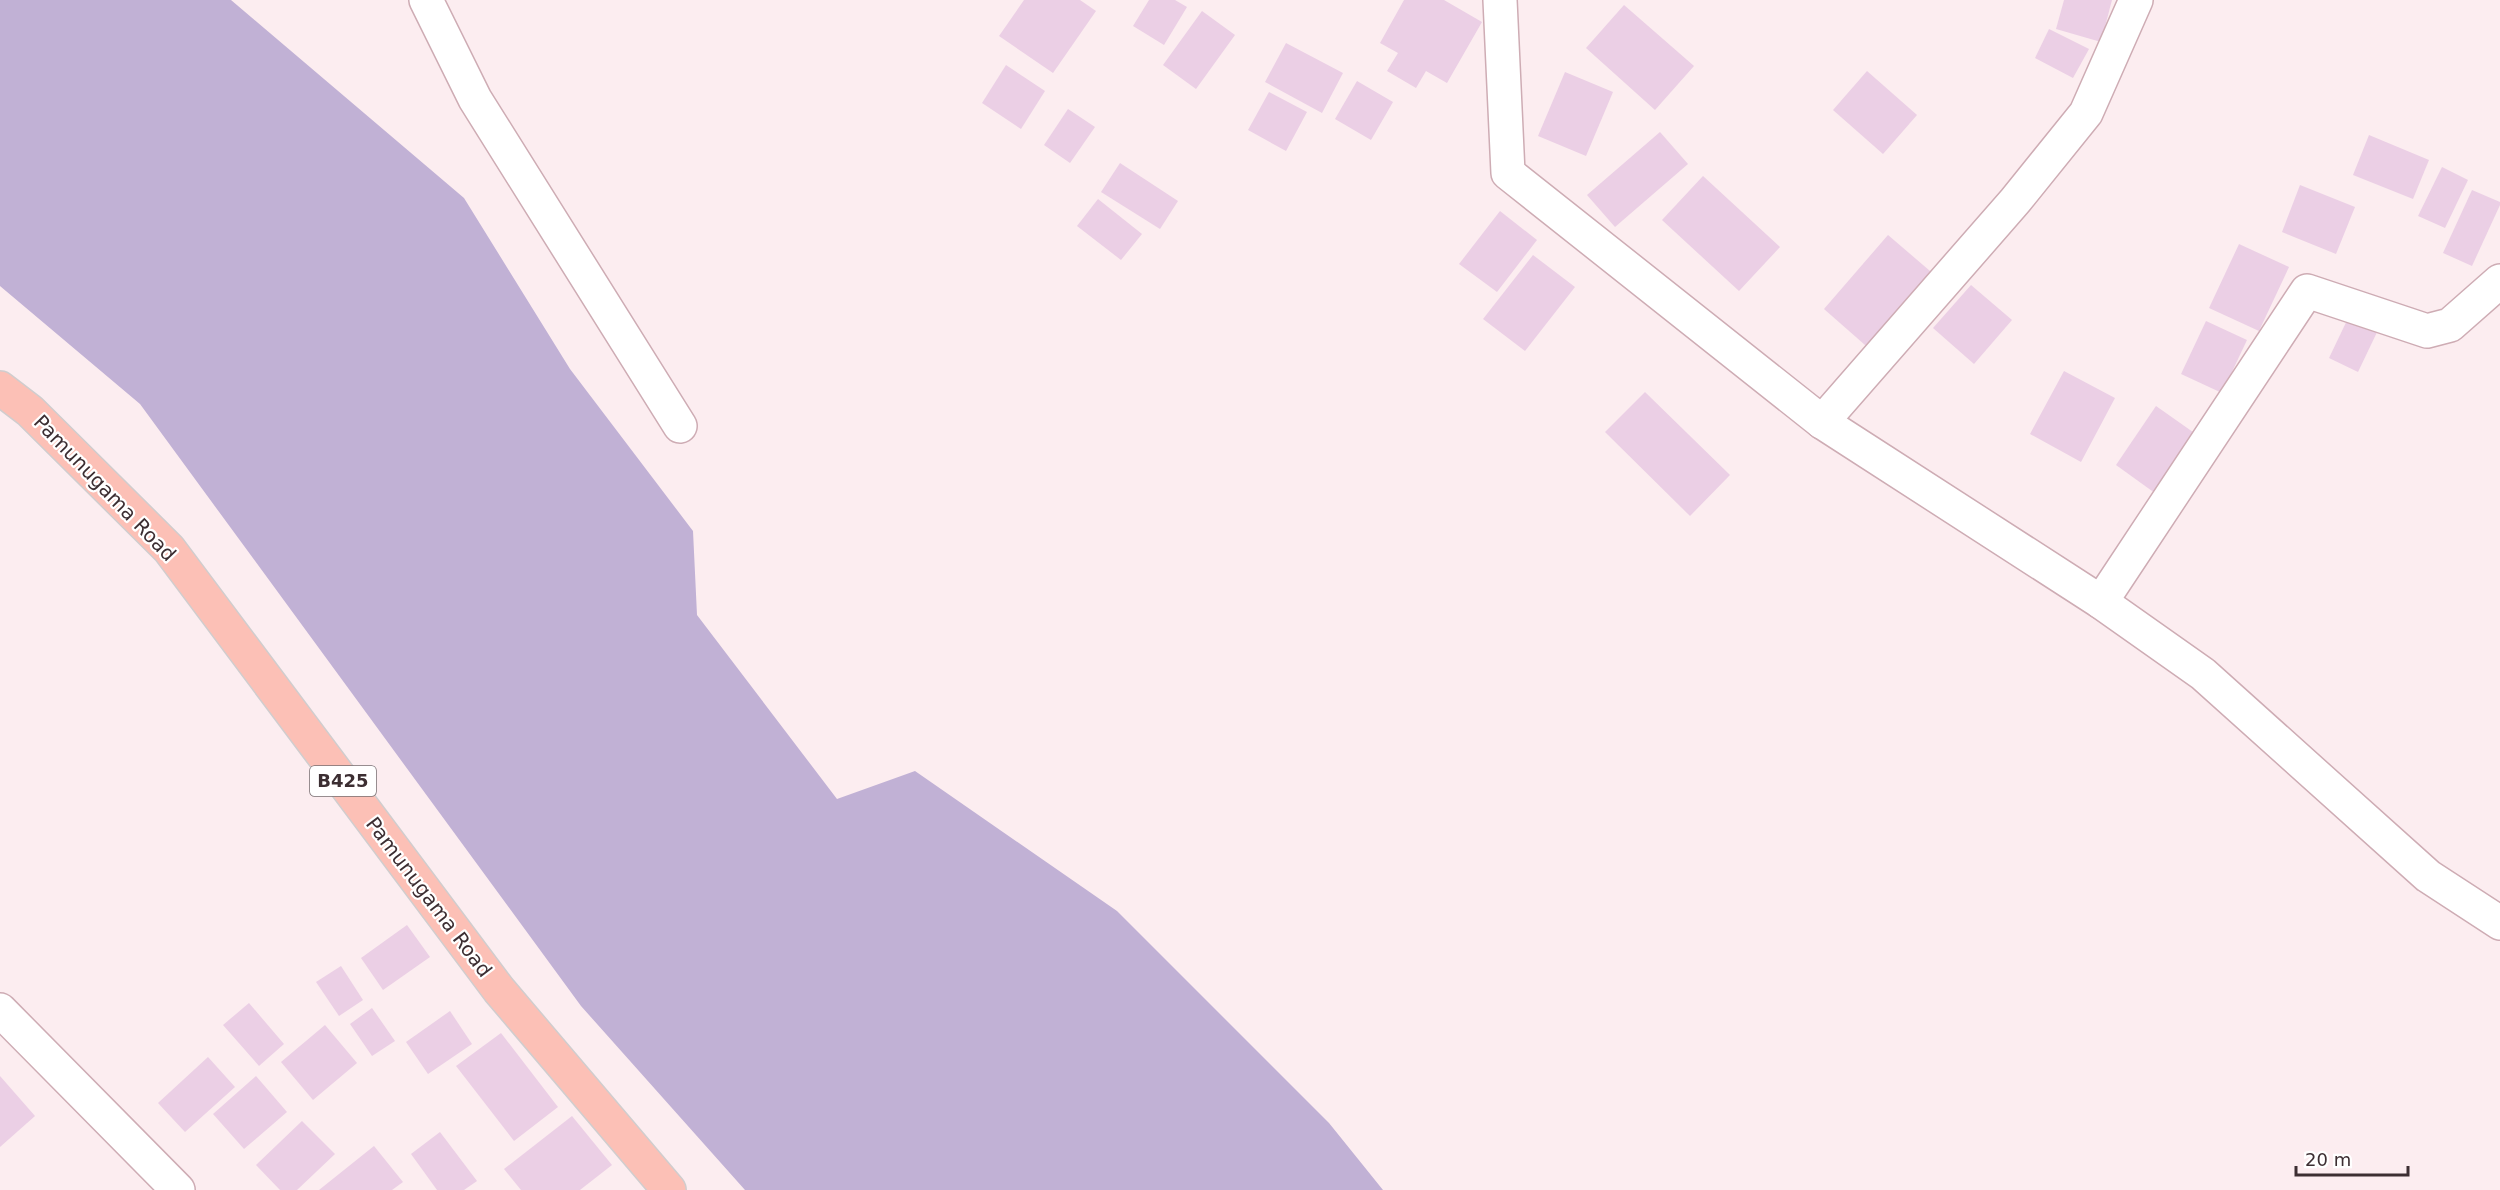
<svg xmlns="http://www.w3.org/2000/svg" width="2500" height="1190" font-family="'DejaVu Sans',sans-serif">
<rect width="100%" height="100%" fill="#fcedf0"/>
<polygon fill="#c1b1d5" points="0,0 231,0 464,198 570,369 693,531 697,615 837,799 915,771 1117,911 1329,1123 1383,1190 745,1190 581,1006 140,404 0,286"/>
<g fill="#ebcfe5">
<polygon points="1024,0 1080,0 1096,11 1053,73 999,36"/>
<polygon points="1149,0 1175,0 1187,7 1164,45 1133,26"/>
<polygon points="1404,0 1444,0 1482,22 1447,83 1426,71 1416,88 1387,71 1398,53 1380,43"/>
<polygon points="2064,0 2112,0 2101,42 2056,29"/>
<polygon points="1624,5 1694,66 1655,110 1586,48"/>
<polygon points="1202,11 1235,35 1196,89 1163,65"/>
<polygon points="2049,29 2089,49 2073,78 2035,58"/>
<polygon points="1286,43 1343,73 1322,113 1265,82"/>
<polygon points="1006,65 1045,91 1021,129 982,103"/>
<polygon points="1867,71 1917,115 1883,154 1833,110"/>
<polygon points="1565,72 1613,92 1586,156 1538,136"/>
<polygon points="1357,81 1393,102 1371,140 1335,119"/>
<polygon points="1269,92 1307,112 1286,151 1248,130"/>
<polygon points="1068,109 1095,127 1070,163 1044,145"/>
<polygon points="1660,132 1688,164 1615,227 1587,195"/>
<polygon points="2369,135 2429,160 2413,199 2353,175"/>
<polygon points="1120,163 1178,201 1160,229 1101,192"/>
<polygon points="2442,167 2468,180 2445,228 2418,216"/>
<polygon points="1703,176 1780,247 1739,291 1662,220"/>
<polygon points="2300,185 2355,207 2336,254 2282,232"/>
<polygon points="2472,190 2500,202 2500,205 2472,266 2443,253"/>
<polygon points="1098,199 1142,234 1121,260 1077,226"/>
<polygon points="1500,211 1537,240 1497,292 1459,264"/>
<polygon points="1888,235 1937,277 1873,352 1824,309"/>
<polygon points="2239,244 2289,267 2259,331 2209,308"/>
<polygon points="1533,255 1575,287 1525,351 1483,319"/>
<polygon points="1971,285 2012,320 1974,364 1933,328"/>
<polygon points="2351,312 2380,326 2358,372 2329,358"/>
<polygon points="2206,321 2247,340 2222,393 2181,374"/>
<polygon points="2064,371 2115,398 2081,462 2030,434"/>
<polygon points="1645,392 1730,475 1690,516 1605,432"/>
<polygon points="2156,406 2200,437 2159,496 2116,465"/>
<polygon points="407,925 430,957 383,990 361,958"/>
<polygon points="341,966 363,1000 339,1016 316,982"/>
<polygon points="249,1003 284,1044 259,1066 223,1025"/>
<polygon points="372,1008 395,1041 372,1056 350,1024"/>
<polygon points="450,1011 472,1044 428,1074 406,1042"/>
<polygon points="325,1025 357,1063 313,1100 281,1062"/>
<polygon points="501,1033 558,1107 514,1141 456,1066"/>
<polygon points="208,1057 235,1087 185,1132 158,1103"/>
<polygon points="0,1076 35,1116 0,1147"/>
<polygon points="256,1076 287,1112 244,1149 213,1114"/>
<polygon points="572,1116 612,1165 580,1190 521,1190 504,1169"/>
<polygon points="302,1121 335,1154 297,1190 280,1190 256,1165"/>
<polygon points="440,1132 477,1181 464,1190 437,1190 411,1154"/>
<polygon points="374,1146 403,1182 392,1190 319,1190"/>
</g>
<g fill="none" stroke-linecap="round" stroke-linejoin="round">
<defs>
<g id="street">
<polyline points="426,0 475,99 680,426"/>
<polyline points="1500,0 1508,173 1822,422 2101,602 2203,674 2428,876 2500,923"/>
<polyline points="1822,422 2015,201 2086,113 2136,0"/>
<polyline points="2101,602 2307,291 2427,331 2450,325 2500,281"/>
<polyline points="0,1010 178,1190"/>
</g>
<polyline id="primary" points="0,388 30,411 169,549 499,990 669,1190"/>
</defs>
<use href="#street" stroke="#ceacb4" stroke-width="36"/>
<use href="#primary" stroke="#d0cdce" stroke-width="36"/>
<use href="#street" stroke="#fff" stroke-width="33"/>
<use href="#primary" stroke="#fcc0b6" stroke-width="33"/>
</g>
<g text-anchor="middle" stroke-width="4.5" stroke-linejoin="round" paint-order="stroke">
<rect fill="#fff" stroke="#766d70" stroke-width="1.5" x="310" y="766" width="66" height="30" rx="4.5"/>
<g font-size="18" font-weight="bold" fill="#3c2e32">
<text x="343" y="787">B425</text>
</g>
<g font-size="20" fill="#3c2e32" stroke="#fff">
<text transform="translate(105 488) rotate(46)" y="7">Pamunugama Road</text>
<text transform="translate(429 897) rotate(53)" y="7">Pamunugama Road</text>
</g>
</g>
<path d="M2296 1166v9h112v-9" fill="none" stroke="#3c2e32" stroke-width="3"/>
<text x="2305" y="1166" font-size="18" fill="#3c2e32" stroke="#ffffff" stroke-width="4.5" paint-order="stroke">20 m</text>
</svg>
